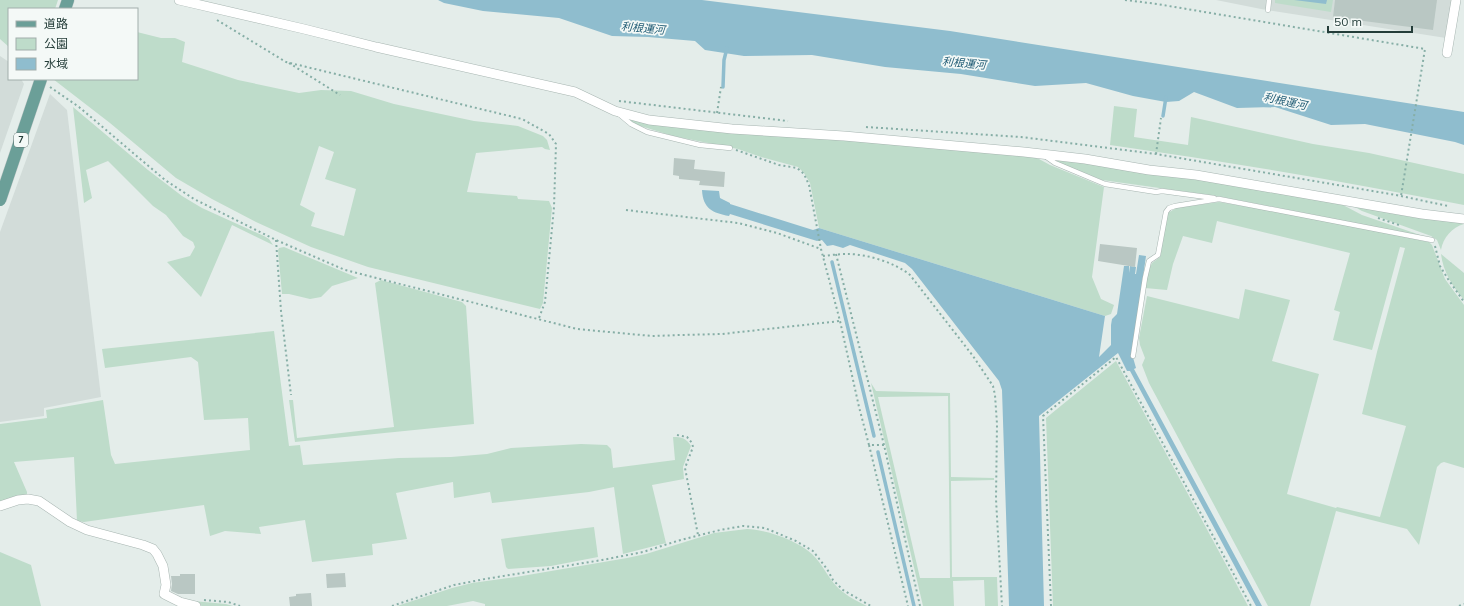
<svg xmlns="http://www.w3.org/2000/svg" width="1464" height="606" font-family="Mulish,'Noto Sans JP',sans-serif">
<rect width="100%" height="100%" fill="#e4edea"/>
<g fill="#d2dcd9">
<polygon points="1216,0 1452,0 1446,38 1261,9"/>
<polygon points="0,56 9,62 9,79 21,79 24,84 0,153"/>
<polygon points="50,94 67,110 101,397 44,408 44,416 0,422 0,232"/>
</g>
<g fill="#bedcca" fill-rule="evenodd">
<polygon points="0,0 58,0 55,9 9,9 9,47 0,39"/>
<polygon points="1275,0 1333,0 1331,12 1275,3"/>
<path d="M137,32L161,38H175L185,42L182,62L238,80L299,93L321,90L351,91L394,104L474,121L518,126L543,136L547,140L550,150L545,149L542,147L476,153L467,192L517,196L518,199L549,201L552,208L543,303L540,309L368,267L311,247L256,222L212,199L176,178L110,123L53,79H137ZM319,146L334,152L325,179L356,189L344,236L311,226L315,213L300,205Z"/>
<path d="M1114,106L1137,109L1134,137L1188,145L1191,117L1313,144L1369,153L1464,174V205C1347,182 1229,162 1110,145Z"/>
<polygon points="73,107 148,170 182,196 202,208 264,236 269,239 273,245 232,225 201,297 167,262 190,256 195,247 193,242 183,236 166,215 153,206 108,161 86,170 92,198 84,203"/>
<polygon points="628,119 765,135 865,142 1030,156 1039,159 1050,165 1104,187 1092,277 1101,299 1114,305 1111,314 1105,316 819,228 810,183 804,173 798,167 761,157 738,149 673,136 634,124"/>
<polygon points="1056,159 1200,179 1343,205 1362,215 1423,236 1217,196 1102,180 1055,161"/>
<polygon points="1219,202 1289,214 1429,242 1432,245 1445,279 1464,305 1464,468 1444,462 1441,463 1437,467 1419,545 1407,529 1336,511 1310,606 1268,606 1149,383 1142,365 1145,358 1140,345 1139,338 1147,296 1239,319 1245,289 1290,300 1272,361 1319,374 1287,494 1336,508 1337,507 1380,517 1406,426 1362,414 1377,352 1405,248 1400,247 1372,350 1333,340 1340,312 1334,310 1350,253 1217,221 1212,243 1183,236 1173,264 1167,290 1145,288 1148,271 1152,263 1160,257 1168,213 1176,208"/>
<path d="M1353,206L1411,217L1464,222V224C1452,227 1443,238 1441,250L1437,240L1431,236L1362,211Z"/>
<polygon points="284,247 358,278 332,286 321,297 310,299 289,294 282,294 278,250 279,248"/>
<path d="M1441,254L1464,273V300C1453,287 1443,272 1441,254Z"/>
<polygon points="381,280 462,302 466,306 474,424 295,442 289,400 293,400 297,438 394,427 375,283"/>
<path d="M274,331L289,446L300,445L303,465L399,458L451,457L487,454L511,448L581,444L607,445L611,449L613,468L675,460L673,437C682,437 686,438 691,446L683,467L684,479L652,485L666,543L623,554L614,487L589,492L492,503L490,492L454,498L453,482L396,493L407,539L372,544L373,555L312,562L305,520L259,527L261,534L225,531L210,536L204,505L84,522L77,521L74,457L14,462L27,492V495L0,502V424L47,418L46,410L103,400L111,455L115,464L250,450L248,418L204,420L198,362L191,357L105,368L102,349Z"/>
<polygon points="1116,361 1230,572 1248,606 1053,606 1046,418"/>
<path d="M871,383L876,391L950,393L951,477L994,478V480L951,481L952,577H997L998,606H985L984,580L953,581L954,606H923ZM948,396L950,578H920L878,397Z"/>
<polygon points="594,527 598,557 551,566 508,569 506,567 501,539"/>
<path d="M747,529C767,530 796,540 812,554C824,565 829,582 843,592C850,598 859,602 867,606H485V604L473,601L447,606H397L452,588L472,583L516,577L627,558L646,554L714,533Z"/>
<polygon points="0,552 31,565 41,606 0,606"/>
<polygon points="182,600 226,604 233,606 202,606"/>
</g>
<g fill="#8fbdce">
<polygon points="438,0 702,0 950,31 1464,112 1464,145 1455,142 1365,124 1331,125 1275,107 1237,108 1194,92 1179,101 1166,102 1133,96 1086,83 1035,86 961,74 885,67 812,55 744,56 705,50 695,41 648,37 612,36 559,18 483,11 444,3"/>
<polygon points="1294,0 1327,0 1326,4"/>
<path d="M702,190L719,191L720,198L730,203V204L813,230L819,228L1105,316L1099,357L1111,345V325L1112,319L1117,314L1124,266H1129V273L1130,266L1136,267L1135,274H1136L1139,255L1146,256L1132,354L1136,368L1134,369L1262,606H1256L1130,371H1127L1118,353L1039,416L1044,606H1009L1002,390L999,381L912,269L905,263L850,245L843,248L833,245L827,246L822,240L817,241L730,214L729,216C713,213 703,209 702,190Z"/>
</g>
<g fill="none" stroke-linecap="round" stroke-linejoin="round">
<g stroke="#8fbdce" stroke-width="3.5">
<polyline points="723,87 724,60 727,48"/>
<polyline points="1163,116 1166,97"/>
<polyline points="832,262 874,436"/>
<polyline points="878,452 914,606"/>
</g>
</g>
<g fill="#b9c7c3">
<polygon points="1335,0 1437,0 1433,30 1333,17"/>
<polygon points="674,158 695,160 694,169 725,172 724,187 699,185 700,181 679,179 679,176 673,175"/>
<polygon points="1100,244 1137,248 1135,267 1098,261"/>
<polygon points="345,573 346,587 327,588 326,574"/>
<polygon points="180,574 195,574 195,594 178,594 171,591 172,584 171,576 180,576"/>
<polygon points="311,593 312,606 290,606 289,597 296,596 296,594"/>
</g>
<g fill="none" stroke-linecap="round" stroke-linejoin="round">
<defs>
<g id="service">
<polyline points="1268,10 1269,0"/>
<polyline points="619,114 631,124 647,132 700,145 730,148"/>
<polyline points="1045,156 1055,163 1105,184 1156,192 1162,191 1214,198"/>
<polyline points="1133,356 1145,278 1149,261 1158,255 1166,212 1169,208 1175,206 1219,199 1432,240"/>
</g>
<g id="minor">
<polyline points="179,0 304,29 376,47 575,92 615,111 649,120 732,129 844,136 1024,152 1085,159 1149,170 1196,175 1422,214 1464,219"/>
<polyline points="1447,53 1456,0"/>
<polyline points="0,506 18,500 28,499 39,501 70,522 87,530 143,545 153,549 157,554 163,566 166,585 164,594 180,602 196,606"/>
</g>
<polyline id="primary" points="65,9 68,0"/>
</defs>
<use href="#service" stroke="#a7b5b1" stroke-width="5.5"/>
<use href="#minor" stroke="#a7b5b1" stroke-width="10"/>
<use href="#primary" stroke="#c2c9c8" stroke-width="13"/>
<g stroke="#86aea6" stroke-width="2" stroke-dasharray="2 3" stroke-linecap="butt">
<polyline points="1125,0 1157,4 1425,49 1401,196"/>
<polyline points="217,20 286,62 522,119 549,134 556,144 554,207 545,302 539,318"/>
<polyline points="289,63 340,95"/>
<polyline points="50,87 79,107 165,180 194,199 276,240 345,270 577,329 652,336 681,335 722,334 840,321"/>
<polyline points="619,101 788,121"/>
<polyline points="717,113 721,87"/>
<polyline points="866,127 1021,137 1156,154 1396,195 1448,206"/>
<polyline points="736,150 779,165 797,168 804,174 809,185 821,249 840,321 859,407 869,445 884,445 920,606"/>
<polyline points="1156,154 1161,118"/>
<polyline points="626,210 738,223 777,233 821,249"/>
<polyline points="1378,218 1399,225"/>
<polyline points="276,240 281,311 291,395"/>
<polyline points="1435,246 1440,266 1448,279 1464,302"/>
<polyline points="836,254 884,445"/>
<path d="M823,256C831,255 840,254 848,254C867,254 896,263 910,275L973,356L993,386L995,395L997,424L996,499L1002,606"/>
<polyline points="677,435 687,437 692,443 693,447 685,468 698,535"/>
<polyline points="869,445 908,606"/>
<polyline points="204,600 228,602 240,606"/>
<polyline points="392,606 454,585 485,579 602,560 643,552 677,541 720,530 743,526 765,528 796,541 813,551 827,569 833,580 843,590 871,606"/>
<polyline points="1051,606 1043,416 1116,357 1251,606"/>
<polyline points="1459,606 1464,604"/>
</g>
<use href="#service" stroke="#fff" stroke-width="4.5"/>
<use href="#minor" stroke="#fff" stroke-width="9"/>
<use href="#primary" stroke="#6b9f98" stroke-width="12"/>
<defs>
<polyline id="primary-bridge" points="0,200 41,79"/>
</defs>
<use href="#primary-bridge" stroke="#c2c9c8" stroke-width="13" stroke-linecap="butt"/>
<use href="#primary-bridge" stroke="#6b9f98" stroke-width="12"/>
</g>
<g text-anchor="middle" stroke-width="3.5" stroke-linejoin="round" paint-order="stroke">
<rect fill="#f4f9f7" stroke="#627572" stroke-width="1" x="14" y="133" width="14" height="14" rx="3"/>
<g font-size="9" font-weight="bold" fill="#243d39">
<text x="21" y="143">7</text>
</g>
<g font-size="11" font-style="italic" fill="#225d76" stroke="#f4f9f7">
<text transform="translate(643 28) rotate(5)" y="4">利根運河</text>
<text transform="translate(964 63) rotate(5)" y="4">利根運河</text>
<text transform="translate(1285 101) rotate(12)" y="4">利根運河</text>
</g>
</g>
<rect x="8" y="8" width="130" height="72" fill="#f4f9f7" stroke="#a1aeab"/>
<rect x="16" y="21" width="20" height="6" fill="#6b9f98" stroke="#a1aeab"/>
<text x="44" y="28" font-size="12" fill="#243d39">道路</text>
<rect x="16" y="38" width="20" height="12" fill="#bedcca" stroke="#a1aeab"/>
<text x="44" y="48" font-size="12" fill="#243d39">公園</text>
<rect x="16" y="58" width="20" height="12" fill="#8fbdce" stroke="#a1aeab"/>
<text x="44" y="68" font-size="12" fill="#243d39">水域</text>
<path d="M1328 26v6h84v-6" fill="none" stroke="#243d39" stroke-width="2"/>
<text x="1334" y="26" font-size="12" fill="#243d39" stroke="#f4f9f7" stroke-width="3" paint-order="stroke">50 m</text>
</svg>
